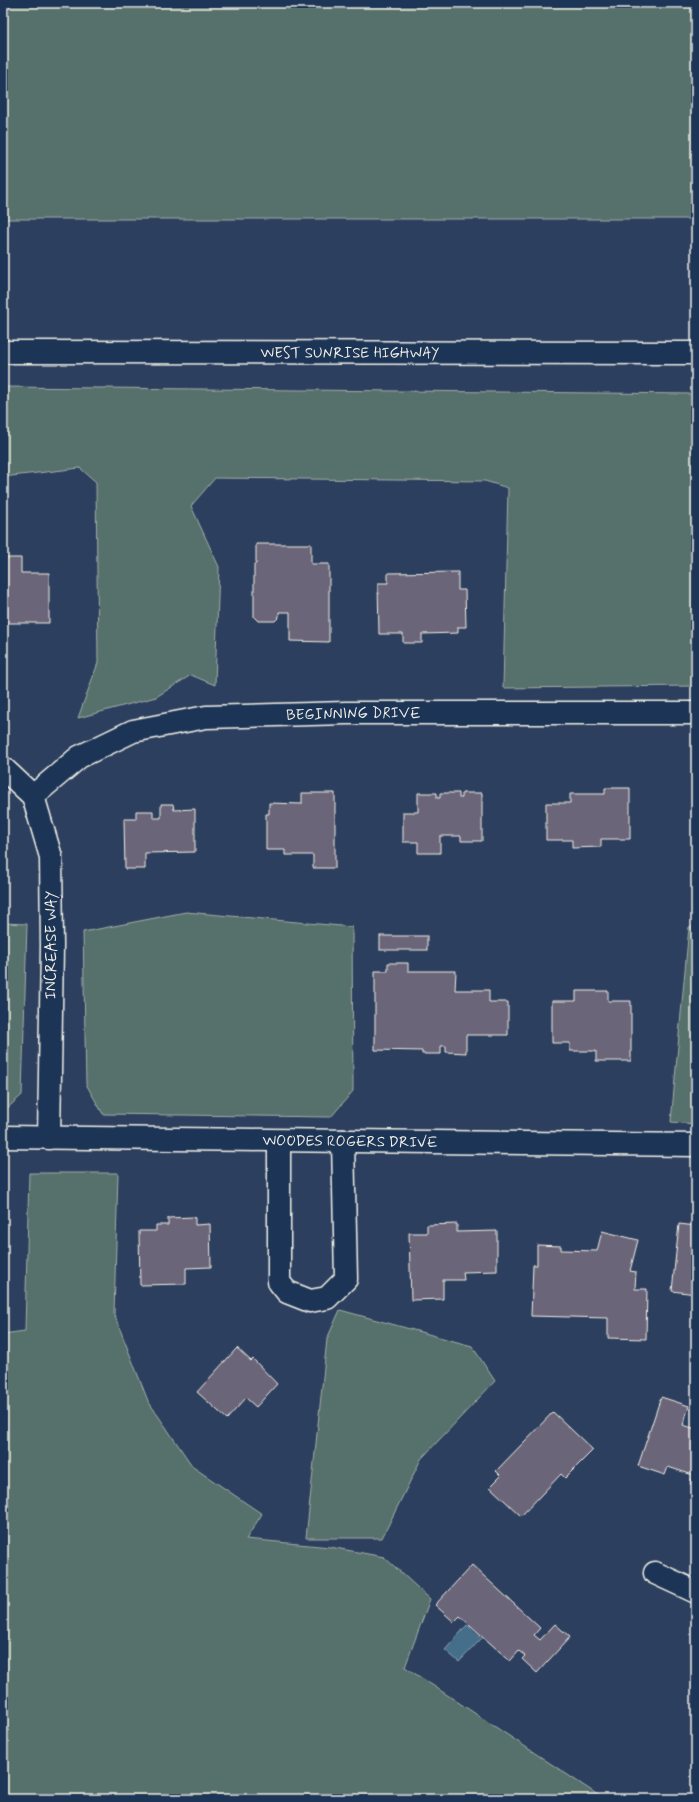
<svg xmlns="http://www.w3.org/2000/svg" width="699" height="1802" font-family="Mynerve,sans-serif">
<rect width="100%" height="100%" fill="#2c3f5e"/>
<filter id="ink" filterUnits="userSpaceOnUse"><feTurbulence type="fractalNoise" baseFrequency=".025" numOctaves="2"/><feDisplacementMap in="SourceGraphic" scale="8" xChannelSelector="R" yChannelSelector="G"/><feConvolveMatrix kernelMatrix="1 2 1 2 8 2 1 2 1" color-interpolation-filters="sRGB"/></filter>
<g filter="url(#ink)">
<g fill="#566f6c" stroke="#a5b0aa">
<rect x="3" y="3" width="693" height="216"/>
<polygon points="3,387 696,394 696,686 503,688 508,488 485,481 215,478 191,506 219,567 215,685 191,675 156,697 78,718 98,663 96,482 80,468 3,477"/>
<polygon points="186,912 352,927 353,1091 331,1117 103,1114 86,1084 83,932"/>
<polygon points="3,923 27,924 22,1095 3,1112"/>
<polygon points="689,927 696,927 696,1124 671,1122"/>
<polygon points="29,1173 118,1173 114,1314 148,1401 193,1467 262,1514 246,1539 330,1547 384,1557 430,1599 405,1667 604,1799 3,1799 3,1334 25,1331"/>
<polygon points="340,1310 472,1346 495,1381 421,1459 382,1538 306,1538 327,1339"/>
</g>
<polygon fill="#446e8a" stroke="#8aa2b0" points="467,1625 482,1638 459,1662 445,1650"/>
<g fill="#6a6579" stroke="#f4f1e8">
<polygon points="256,544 311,544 311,564 329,564 329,642 290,641 290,612 279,612 279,617 275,621 258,621 254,617 254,564 256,564"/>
<polygon points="3,558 21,558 21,573 49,573 49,623 3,623 3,636"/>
<polygon points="458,572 458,590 465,590 466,627 458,627 458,633 422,634 422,643 403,643 403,634 379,634 378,583 388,583 388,573"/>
<polygon points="605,788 630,788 630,839 601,839 601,847 572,848 572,840 546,840 546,803 570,803 570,794 605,794"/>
<polygon points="302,793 335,793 335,868 313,868 313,855 285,855 285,850 266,850 266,814 269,814 269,803 302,804"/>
<polygon points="418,793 437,793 437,798 440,798 440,793 459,793 459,798 462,798 462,793 482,793 482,841 461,841 461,836 440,836 440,853 418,853 418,842 403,842 403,812 418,812"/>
<polygon points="161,804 173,804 174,810 195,809 195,852 145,853 145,869 125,869 124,819 136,819 136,811 153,811 153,818 161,818"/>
<rect x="380" y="936" width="47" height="14"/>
<polygon points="388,963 408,963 408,971 456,971 455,990 489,990 489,1002 508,1002 508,1035 466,1035 466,1053 446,1052 446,1046 441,1046 441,1054 422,1054 422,1051 375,1050 375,971 388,971"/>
<polygon points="576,991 608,991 608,1001 631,1001 631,1061 596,1061 596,1051 570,1051 570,1043 552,1043 552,1001 576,1001"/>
<polygon points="195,1217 195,1225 210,1224 211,1267 186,1268 186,1284 140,1285 139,1231 156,1231 156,1225 168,1225 168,1218"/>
<polygon points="457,1224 457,1232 497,1231 497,1271 463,1272 464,1280 443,1280 443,1299 411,1300 409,1233 427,1233 427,1225"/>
<polygon points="679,1224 696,1226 696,1294 672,1291"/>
<polygon points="602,1231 638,1240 630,1271 636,1272 635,1289 647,1289 646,1339 608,1338 608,1318 531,1316 533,1265 537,1265 537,1245 561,1246 561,1250 597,1251"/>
<polygon points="237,1348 251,1361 253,1359 277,1384 256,1407 246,1398 227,1419 197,1392"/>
<polygon points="661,1397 689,1406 683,1425 696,1429 696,1486 690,1484 693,1475 668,1467 665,1475 638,1466"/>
<polygon points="553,1412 593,1450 565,1478 561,1474 521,1516 490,1487 501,1476 496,1471"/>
<polygon points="472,1565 540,1628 534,1635 540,1640 555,1624 570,1637 537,1673 522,1659 525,1656 519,1651 510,1661 460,1616 454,1622 435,1605"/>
</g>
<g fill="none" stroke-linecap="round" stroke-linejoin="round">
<defs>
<g id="minor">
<polyline points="3,768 33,796 51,857 52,946 49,1138"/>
<path id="s1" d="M33,796L79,757L133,731L206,717L346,713H696"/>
<path id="s2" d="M3,1137L696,1145"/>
<polyline points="279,1141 279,1282 287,1292 310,1301 327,1298 346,1279 343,1141"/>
<polyline points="655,1573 696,1592"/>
</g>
<g id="major">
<path id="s3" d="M3,352L696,353"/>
</g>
</defs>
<use href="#minor" stroke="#f4f1e8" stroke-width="25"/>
<use href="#major" stroke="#f4f1e8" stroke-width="25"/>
<use href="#minor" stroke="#1d3557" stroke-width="22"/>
<use href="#major" stroke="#1d3557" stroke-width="22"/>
</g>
</g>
<g text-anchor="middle" stroke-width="3.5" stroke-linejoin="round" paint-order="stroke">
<g font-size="15" fill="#f4f1e8" stroke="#1d3557">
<text dy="5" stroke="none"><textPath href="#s3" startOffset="347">WEST SUNRISE HIGHWAY</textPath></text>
<text dy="5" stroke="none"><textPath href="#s1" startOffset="342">BEGINNING DRIVE</textPath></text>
<text transform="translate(51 945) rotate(-90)" y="5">INCREASE WAY</text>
<text dy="5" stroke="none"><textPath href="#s2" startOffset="347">WOODES ROGERS DRIVE</textPath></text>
</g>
</g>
<rect width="699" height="1802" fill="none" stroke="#1d3557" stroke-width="16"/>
<rect x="8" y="8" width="683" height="1786" fill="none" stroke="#f4f1e8" stroke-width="1.5" filter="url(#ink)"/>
</svg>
